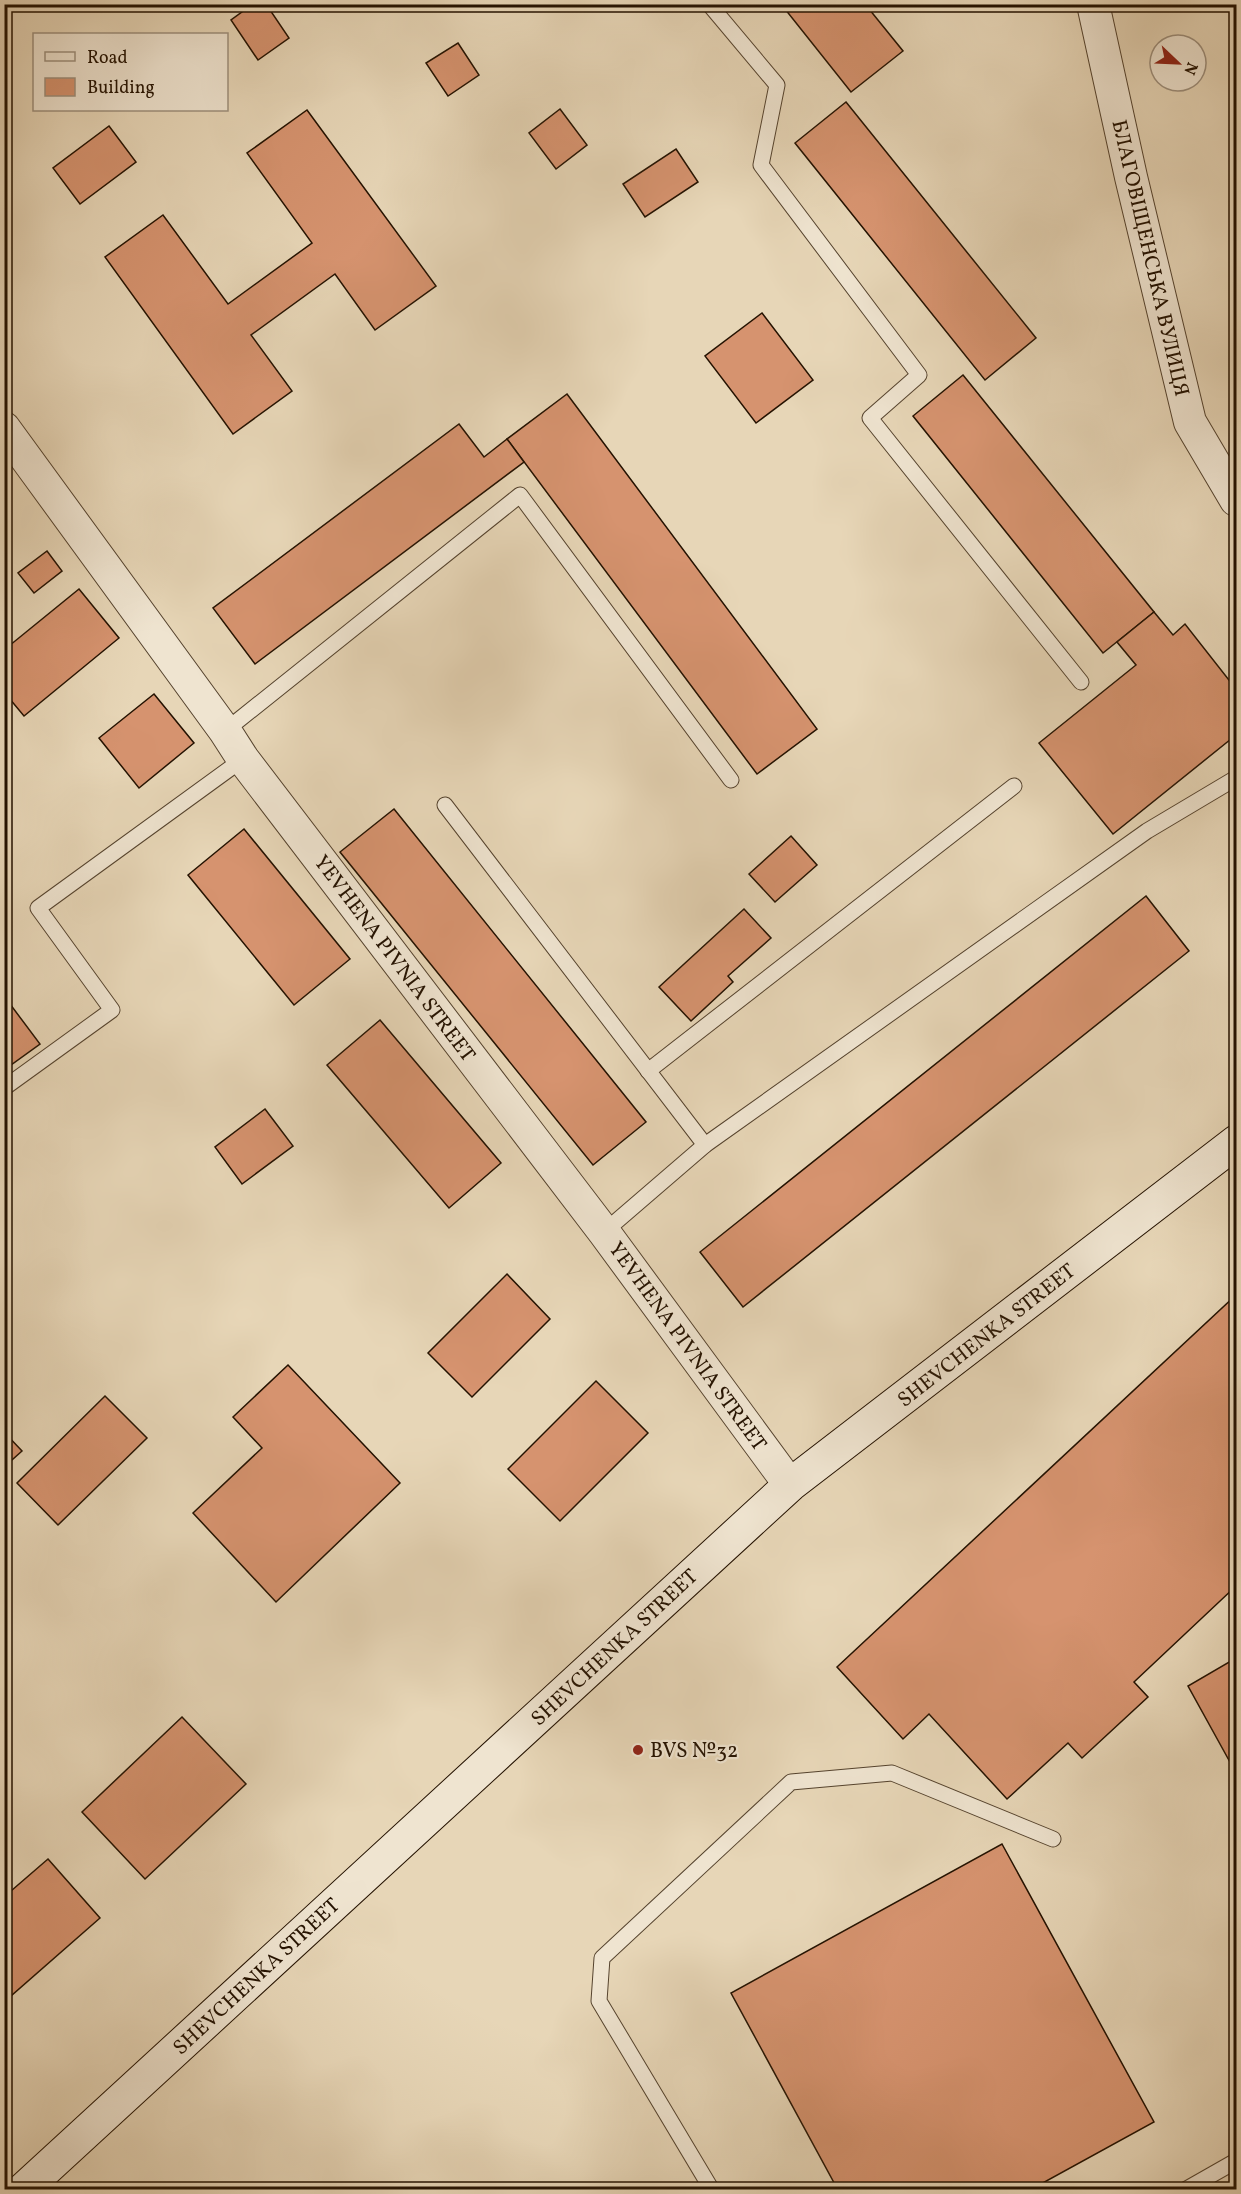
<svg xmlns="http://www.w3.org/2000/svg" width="1241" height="2194" font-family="Vollkorn,serif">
<rect width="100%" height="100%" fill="#e7d6b7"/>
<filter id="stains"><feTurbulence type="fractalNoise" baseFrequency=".00333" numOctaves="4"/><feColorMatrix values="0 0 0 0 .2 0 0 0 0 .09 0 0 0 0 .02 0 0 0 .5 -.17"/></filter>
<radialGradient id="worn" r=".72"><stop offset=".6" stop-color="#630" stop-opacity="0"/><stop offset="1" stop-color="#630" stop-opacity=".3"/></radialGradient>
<g fill="#d6936f" stroke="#241201" stroke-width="1.5">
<polygon points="253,4 266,4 289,38 258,60 231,20"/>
<polygon points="781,4 865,4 903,51 851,92"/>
<polygon points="458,43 479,75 448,96 426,63"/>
<polygon points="846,102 1036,338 985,380 795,143"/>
<polygon points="560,109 587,145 556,169 529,133"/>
<polygon points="307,110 436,286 375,330 335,274 251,335 292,391 233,434 105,257 163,215 228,304 312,243 247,153"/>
<polygon points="109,126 136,162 80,204 53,168"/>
<polygon points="676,149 698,182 645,217 623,184"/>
<polygon points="762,313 813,380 756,423 705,356"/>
<polygon points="963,375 1154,612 1103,653 913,416"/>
<polygon points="567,394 817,729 757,774 507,439"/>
<polygon points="459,424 484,457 507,439 524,462 255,664 213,608"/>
<polygon points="47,551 62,571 34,593 18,573"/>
<polygon points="79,589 119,638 24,716 4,692 4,650"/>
<polygon points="1154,612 1173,635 1185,624 1236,689 1236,735 1113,834 1039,743 1136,665 1117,642"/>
<polygon points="154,694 194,743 139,788 99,738"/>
<polygon points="394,809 646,1122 593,1165 340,852"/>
<polygon points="244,829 350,959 294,1005 188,875"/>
<polygon points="791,836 817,865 775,902 749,874"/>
<polygon points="1146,896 1189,951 743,1307 700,1252"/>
<polygon points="744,909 771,938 728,976 733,982 691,1021 659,987"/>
<polygon points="4,996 40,1044 4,1070"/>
<polygon points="380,1020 501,1163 449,1208 327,1065"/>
<polygon points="265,1109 293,1146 242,1184 215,1147"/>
<polygon points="507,1274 550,1319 472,1397 428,1353"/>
<polygon points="1236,1295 1236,1586 1134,1682 1148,1697 1082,1758 1068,1743 1007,1799 929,1714 903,1739 837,1667"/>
<polygon points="288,1365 400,1483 276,1602 193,1513 262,1448 233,1417"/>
<polygon points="596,1381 648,1433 560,1521 508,1469"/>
<polygon points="105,1396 147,1438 58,1525 17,1483"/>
<polygon points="4,1432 22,1451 4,1467"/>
<polygon points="1236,1658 1236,1773 1188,1686"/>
<polygon points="182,1717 246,1784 145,1879 82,1812"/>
<polygon points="1002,1844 1154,2122 1030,2190 838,2190 731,1993"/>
<polygon points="48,1859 100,1918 4,2002 4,1897"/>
</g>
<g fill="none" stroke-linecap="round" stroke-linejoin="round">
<defs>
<g id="lane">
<polyline points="709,4 777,85 761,165 919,375 870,418 1081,682"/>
<polyline points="225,731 520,495 731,780"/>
<polyline points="445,805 705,1145"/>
<polyline points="648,1071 1014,786"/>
<polyline points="4,1088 112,1010 38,908 243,759"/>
<polyline points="604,1232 705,1145 1147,831 1236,778"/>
<polyline points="712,2190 599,2001 602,1958 791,1782 892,1773 1053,1839"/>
<polyline points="1185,2190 1236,2161"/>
</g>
<g id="street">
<polyline points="1093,4 1131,177 1190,422 1236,500"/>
<polyline points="4,428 225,731 243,759 604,1232 790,1485"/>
</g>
<polyline id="secondary" points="23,2190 790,1485 1236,1142"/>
</defs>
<use href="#lane" stroke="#55432e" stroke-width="17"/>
<use href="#street" stroke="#55432e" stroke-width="34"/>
<use href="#secondary" stroke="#241201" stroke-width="35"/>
<use href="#lane" stroke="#efe4d0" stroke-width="15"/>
<use href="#street" stroke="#efe4d0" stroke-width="32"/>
<use href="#secondary" stroke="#efe4d0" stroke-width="33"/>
<defs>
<polyline id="rail" points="4,526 8,524"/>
</defs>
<use href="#rail" stroke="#241201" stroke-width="7"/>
<use href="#rail" stroke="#efe4d0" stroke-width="4.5" stroke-dasharray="14" stroke-linecap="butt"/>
</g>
<circle fill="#8f2418" stroke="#efe4d0" stroke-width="2" cx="638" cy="1750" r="6"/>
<g text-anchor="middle" stroke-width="4.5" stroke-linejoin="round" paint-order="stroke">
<g font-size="21" fill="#241201" stroke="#efe4d0">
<text transform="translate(1151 258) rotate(77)" y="7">БЛАГОВІЩЕНСЬКА ВУЛИЦЯ</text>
<text transform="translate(395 958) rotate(53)" y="7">YEVHENA PIVNIA STREET</text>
<text transform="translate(986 1335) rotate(-38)" y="7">SHEVCHENKA STREET</text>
<text transform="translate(688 1346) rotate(54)" y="7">YEVHENA PIVNIA STREET</text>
<text transform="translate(614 1647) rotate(-43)" y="7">SHEVCHENKA STREET</text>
<text transform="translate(256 1976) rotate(-43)" y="7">SHEVCHENKA STREET</text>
</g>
<g font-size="21" fill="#241201" stroke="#efe4d0" text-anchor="start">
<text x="650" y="1757">BVS №32</text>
</g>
</g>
<rect width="1241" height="2194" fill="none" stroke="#e7d6b7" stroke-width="24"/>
<rect x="6" y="6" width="1229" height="2182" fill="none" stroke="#241201" stroke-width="3"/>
<rect x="12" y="12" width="1217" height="2170" fill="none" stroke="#241201" stroke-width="1.5"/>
<rect x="33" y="33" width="195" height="78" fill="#efe4d0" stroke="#9e907d" stroke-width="1.5"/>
<rect x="45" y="52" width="30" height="9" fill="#efe4d0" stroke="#9e907d" stroke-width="1.5"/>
<text x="87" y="63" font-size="18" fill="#241201">Road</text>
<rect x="45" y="78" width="30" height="18" fill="#d6936f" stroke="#9e907d" stroke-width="1.5"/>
<text x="87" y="93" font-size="18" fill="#241201">Building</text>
<g transform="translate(1178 63) rotate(113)"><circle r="28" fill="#efe4d0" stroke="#9e907d" stroke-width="1.5"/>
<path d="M0-4.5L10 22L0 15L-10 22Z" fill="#8f2418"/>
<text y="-9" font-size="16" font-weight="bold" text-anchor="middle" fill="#241201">N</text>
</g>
<rect width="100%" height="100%" filter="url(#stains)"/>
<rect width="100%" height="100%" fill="url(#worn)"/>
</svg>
